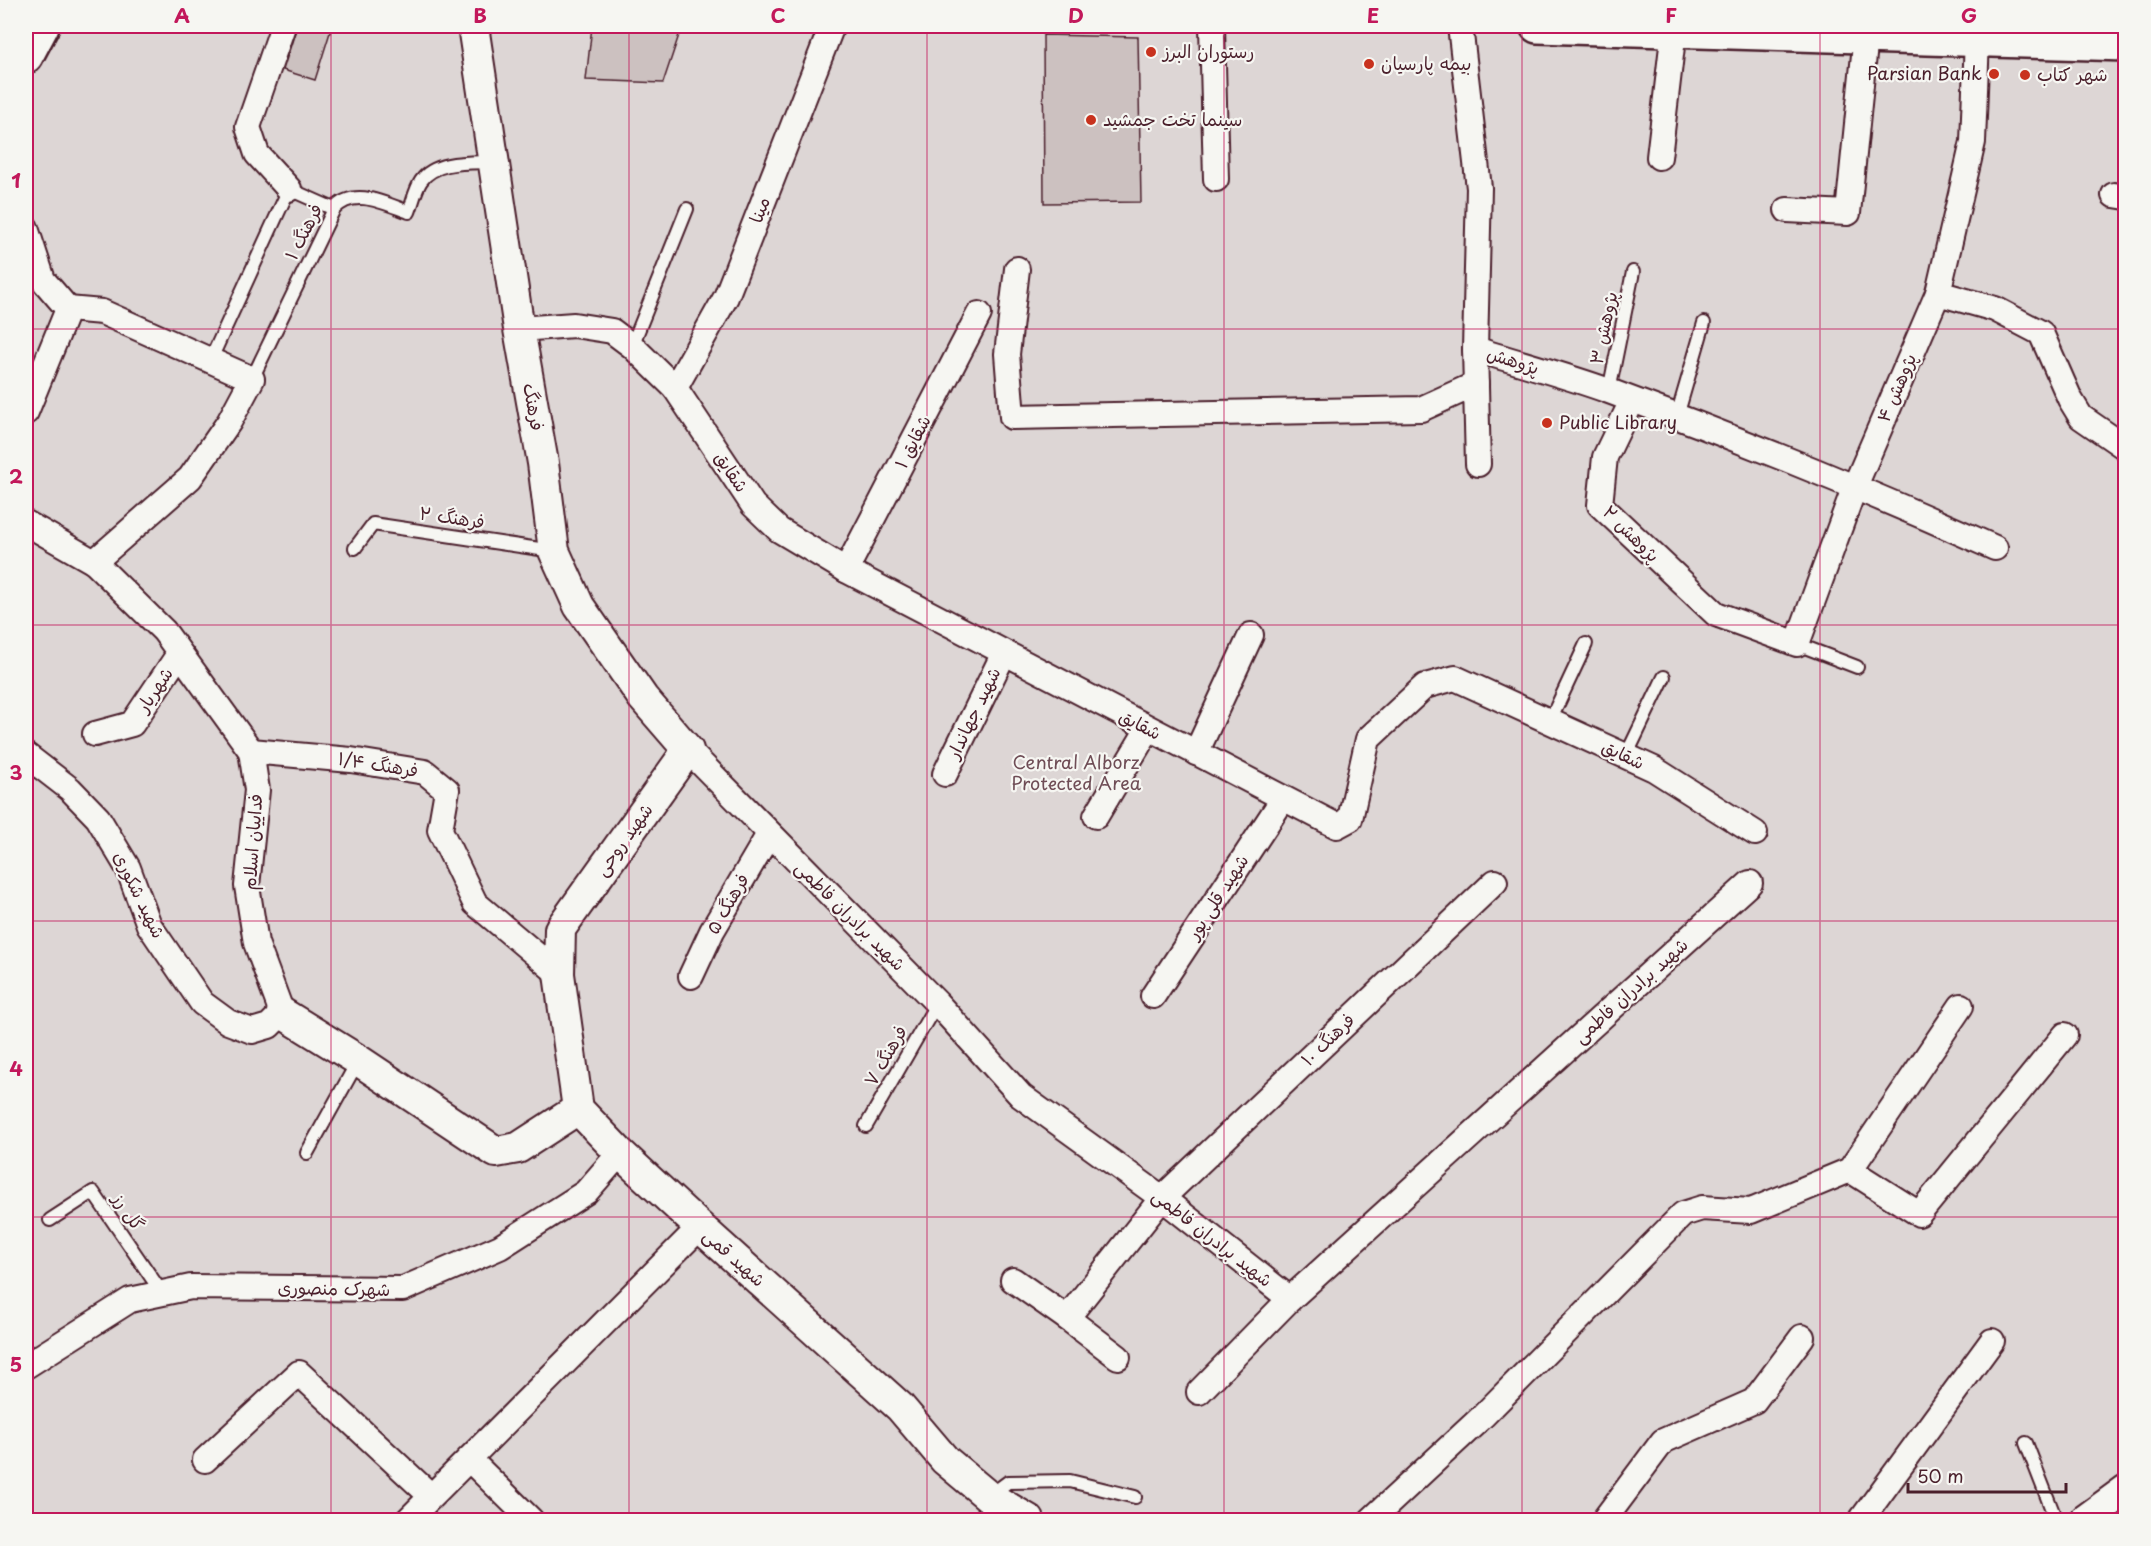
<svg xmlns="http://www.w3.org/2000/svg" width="2151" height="1546" font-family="'Playpen Sans','Playpen Sans Arabic',sans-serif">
<rect width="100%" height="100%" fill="#f6f6f2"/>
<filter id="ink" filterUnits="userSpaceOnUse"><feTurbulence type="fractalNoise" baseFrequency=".0167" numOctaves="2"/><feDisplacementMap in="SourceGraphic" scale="12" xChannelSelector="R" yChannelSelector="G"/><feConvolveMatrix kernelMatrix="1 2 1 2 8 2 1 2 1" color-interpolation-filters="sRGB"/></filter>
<g filter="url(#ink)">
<rect fill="#ddd6d5" stroke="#947a80" stroke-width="1.5" x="26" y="26" width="2099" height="1494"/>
<g fill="#ccc1c0" stroke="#4a1f2b" stroke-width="1.5">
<polygon points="297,26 332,26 315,80 283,70"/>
<polygon points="592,26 682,26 663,83 586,80"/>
<polygon points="1043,35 1138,37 1141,202 1044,203"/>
</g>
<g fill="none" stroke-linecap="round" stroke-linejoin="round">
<defs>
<g id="service">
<polyline points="632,346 687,209"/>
<polyline points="210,361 289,189 334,209"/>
<path d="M252,379L334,209C354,187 384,203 409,212C413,202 415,190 421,181C435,160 470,163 493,162"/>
<polyline points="1609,391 1633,272"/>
<polyline points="1677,416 1704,323"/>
<polyline points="355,548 373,524 553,551"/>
<polyline points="1797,644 1857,667"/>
<polyline points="1550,721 1586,644"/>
<polyline points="1626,756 1664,677"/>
<polyline points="866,1126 937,1003"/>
<polyline points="307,1153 358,1061"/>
<polyline points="50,1220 93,1192 162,1293"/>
<polyline points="2026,1443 2056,1520"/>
<polyline points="989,1496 1008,1482 1070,1481 1135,1497"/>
</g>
<g id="minor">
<polyline points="283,26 248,127 257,154 289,189"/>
<polyline points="1212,26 1216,179"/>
<polyline points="1460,26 1479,188 1475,349 1478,464"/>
<polyline points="1659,157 1674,29"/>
<polyline points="2114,195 2126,197"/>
<polyline points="1787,210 1848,213 1866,35"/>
<polyline points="26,228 43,280 68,309 26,412"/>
<polyline points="1017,269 1007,354 1012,417 1421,409 1476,384"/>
<polyline points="1938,293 1995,309 2041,333 2070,399 2081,417 2126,448"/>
<polyline points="68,309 102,312 252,379 229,422 190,478 94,562"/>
<polyline points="519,329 574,325 612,331 632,346 675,388 753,505 779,530 846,570 1337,826 1350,819 1368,739 1425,686 1455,678 1654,769 1755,833"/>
<path d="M1475,349C1519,363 1565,375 1609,391C1740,439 1868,491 1995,548"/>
<polyline points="675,388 726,297 832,26"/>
<polyline points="1632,401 1605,457 1600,505 1716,614 1797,644 1855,486 1938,293 1973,142 1977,38"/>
<polyline points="26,523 94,562 164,631 251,751 257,790 247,886 256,943 282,1013 269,1026 252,1031 228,1022 202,1003 149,925 128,868 98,818 70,789 26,755"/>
<polyline points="846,570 979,314"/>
<polyline points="95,734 132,724 179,654"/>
<polyline points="688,750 937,1003 1021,1096 1162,1198 1290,1299 1750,883"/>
<polyline points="251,751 351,760 425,772 447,790 440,830 475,903 559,974"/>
<polyline points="1196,753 1251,635"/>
<polyline points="945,774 1004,653"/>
<polyline points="1096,816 1148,729"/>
<polyline points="691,976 712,931 769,834"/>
<polyline points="1153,996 1283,799"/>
<polyline points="1850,1170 1919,1214 2065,1035"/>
<polyline points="1013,1280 1067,1318 1162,1198 1495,882"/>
<polyline points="1067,1318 1118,1357"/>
<polyline points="26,1366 130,1300 191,1287 403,1289 500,1247 586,1192 620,1153"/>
<polyline points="1199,1392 1290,1299"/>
<polyline points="469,1459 531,1520"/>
<polyline points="205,1460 299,1373 431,1496"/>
<polyline points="408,1520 700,1227"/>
<polyline points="1371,1520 1483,1416 1683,1214 1702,1208 1751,1211 1850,1170 1961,1006"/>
<polyline points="1604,1520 1663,1441 1754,1401 1802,1337"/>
<polyline points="1861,1520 1992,1341"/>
</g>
<g id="tertiary">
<polyline points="473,26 519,329 543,463 554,551 579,606 643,698 688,750 560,929 559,974 578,1109 620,1153 700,1227 900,1407 945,1460 988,1496 1029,1520"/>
<polyline points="282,1013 358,1060 496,1152 518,1148 578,1109"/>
<polyline points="2085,1520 2126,1490"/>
</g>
<polyline id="secondary" points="26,56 42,26"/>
<polyline id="primary" points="1537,26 2126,44"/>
</defs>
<use href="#service" stroke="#4a1f2b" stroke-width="16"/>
<use href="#minor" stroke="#4a1f2b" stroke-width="28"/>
<use href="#tertiary" stroke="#4a1f2b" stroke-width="34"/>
<use href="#secondary" stroke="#4a1f2b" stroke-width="38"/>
<use href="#primary" stroke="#4a1f2b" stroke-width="38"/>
<use href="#service" stroke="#f6f6f2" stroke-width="12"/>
<use href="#minor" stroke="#f6f6f2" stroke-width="24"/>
<use href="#tertiary" stroke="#f6f6f2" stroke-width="30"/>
<use href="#secondary" stroke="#f6f6f2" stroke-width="33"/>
<use href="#primary" stroke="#f6f6f2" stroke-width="33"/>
</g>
</g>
<path fill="none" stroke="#c2185b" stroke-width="1.5" stroke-opacity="0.55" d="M331,26V1520M629,26V1520M927,26V1520M1224,26V1520M1522,26V1520M1820,26V1520M26,329H2126M26,625H2126M26,921H2126M26,1217H2126"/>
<g fill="#c8321e" stroke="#f6f6f2" stroke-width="2">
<circle cx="1151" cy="52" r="6"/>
<circle cx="1369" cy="64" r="6"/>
<circle cx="1994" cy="74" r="6"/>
<circle cx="2025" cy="75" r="6"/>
<circle cx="1091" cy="120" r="6"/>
<circle cx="1547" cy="423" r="6"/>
</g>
<g text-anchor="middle" stroke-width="4.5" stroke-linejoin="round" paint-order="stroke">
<g font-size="18" fill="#4a1f2b" stroke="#f6f6f2" text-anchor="start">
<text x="1163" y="58">رستوران البرز</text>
<text x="1381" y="70">بیمه پارسیان</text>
<text x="1982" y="80" text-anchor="end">Parsian Bank</text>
<text x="2037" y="81">شهر کتاب</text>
<text x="1103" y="126">سینما تخت جمشید</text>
<text x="1559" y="429">Public Library</text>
</g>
<g font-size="18" fill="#4a1f2b" stroke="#f6f6f2">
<text transform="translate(760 210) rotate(-69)" y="6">مینا</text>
<text transform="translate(304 232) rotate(-63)" y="6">فرهنگ ۱</text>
<text transform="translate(1604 328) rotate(-78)" y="6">پژوهش ۳</text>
<text transform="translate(1513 361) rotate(18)" y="6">پژوهش</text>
<text transform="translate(1897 388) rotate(-67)" y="6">پژوهش ۴</text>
<text transform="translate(533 407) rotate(80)" y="6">فرهنگ</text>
<text transform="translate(913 442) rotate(-63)" y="6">شقایق ۱</text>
<text transform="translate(731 472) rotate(56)" y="6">شقایق</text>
<text transform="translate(452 518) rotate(8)" y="6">فرهنگ ۲</text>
<text transform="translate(1631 534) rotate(45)" y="6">پژوهش ۲</text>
<text transform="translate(155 690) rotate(-56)" y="6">شهریار</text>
<text transform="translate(974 713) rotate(-64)" y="6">شهید جهاندار</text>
<text transform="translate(1140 725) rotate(27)" y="6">شقایق</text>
<text transform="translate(1623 755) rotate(25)" y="6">شقایق</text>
<text transform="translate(378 765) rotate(9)" y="6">فرهنگ ۱/۴</text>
<text transform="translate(624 840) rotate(-54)" y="6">شهید روحی</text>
<text transform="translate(253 842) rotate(-86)" y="6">فداییان اسلام</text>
<text transform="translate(139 895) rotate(64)" y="6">شهید شکوری</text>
<text transform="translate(1218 897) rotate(-57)" y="6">شهید قلی پور</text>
<text transform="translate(728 904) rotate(-60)" y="6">فرهنگ ۵</text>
<text transform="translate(850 916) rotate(45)" y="6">شهید برادران فاطمی</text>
<text transform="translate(1631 991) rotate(-42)" y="6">شهید برادران فاطمی</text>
<text transform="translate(1328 1040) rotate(-44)" y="6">فرهنگ ۱۰</text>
<text transform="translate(886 1056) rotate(-60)" y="6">فرهنگ ۷</text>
<text transform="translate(128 1212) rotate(56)" y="6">گل رز</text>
<text transform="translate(1212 1238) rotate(38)" y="6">شهید برادران فاطمی</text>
<text transform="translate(734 1258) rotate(42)" y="6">شهید قمی</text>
<text transform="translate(334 1289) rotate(1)" y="6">شهرک منصوری</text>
</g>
<g font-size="18" fill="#6f4d56" stroke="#f6f6f2">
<text x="1076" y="769">Central Alborz<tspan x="1076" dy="21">Protected Area</tspan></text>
</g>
</g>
<rect width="2151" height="1546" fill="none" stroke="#f6f6f2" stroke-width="66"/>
<path d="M1908 1483v9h158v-9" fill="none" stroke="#4a1f2b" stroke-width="3"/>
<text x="1917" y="1483" font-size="18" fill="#4a1f2b" stroke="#f6f6f2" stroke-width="4.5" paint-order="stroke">50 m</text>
<rect x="33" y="33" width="2085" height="1480" fill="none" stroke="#c2185b" stroke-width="2"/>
<g font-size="20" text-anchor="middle" font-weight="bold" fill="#c2185b">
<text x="182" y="23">A</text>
<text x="480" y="23">B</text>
<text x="778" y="23">C</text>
<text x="1076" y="23">D</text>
<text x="1373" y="23">E</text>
<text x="1671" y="23">F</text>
<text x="1969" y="23">G</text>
<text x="16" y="188">1</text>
<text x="16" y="484">2</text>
<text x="16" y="780">3</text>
<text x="16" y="1076">4</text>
<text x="16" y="1372">5</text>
</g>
</svg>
